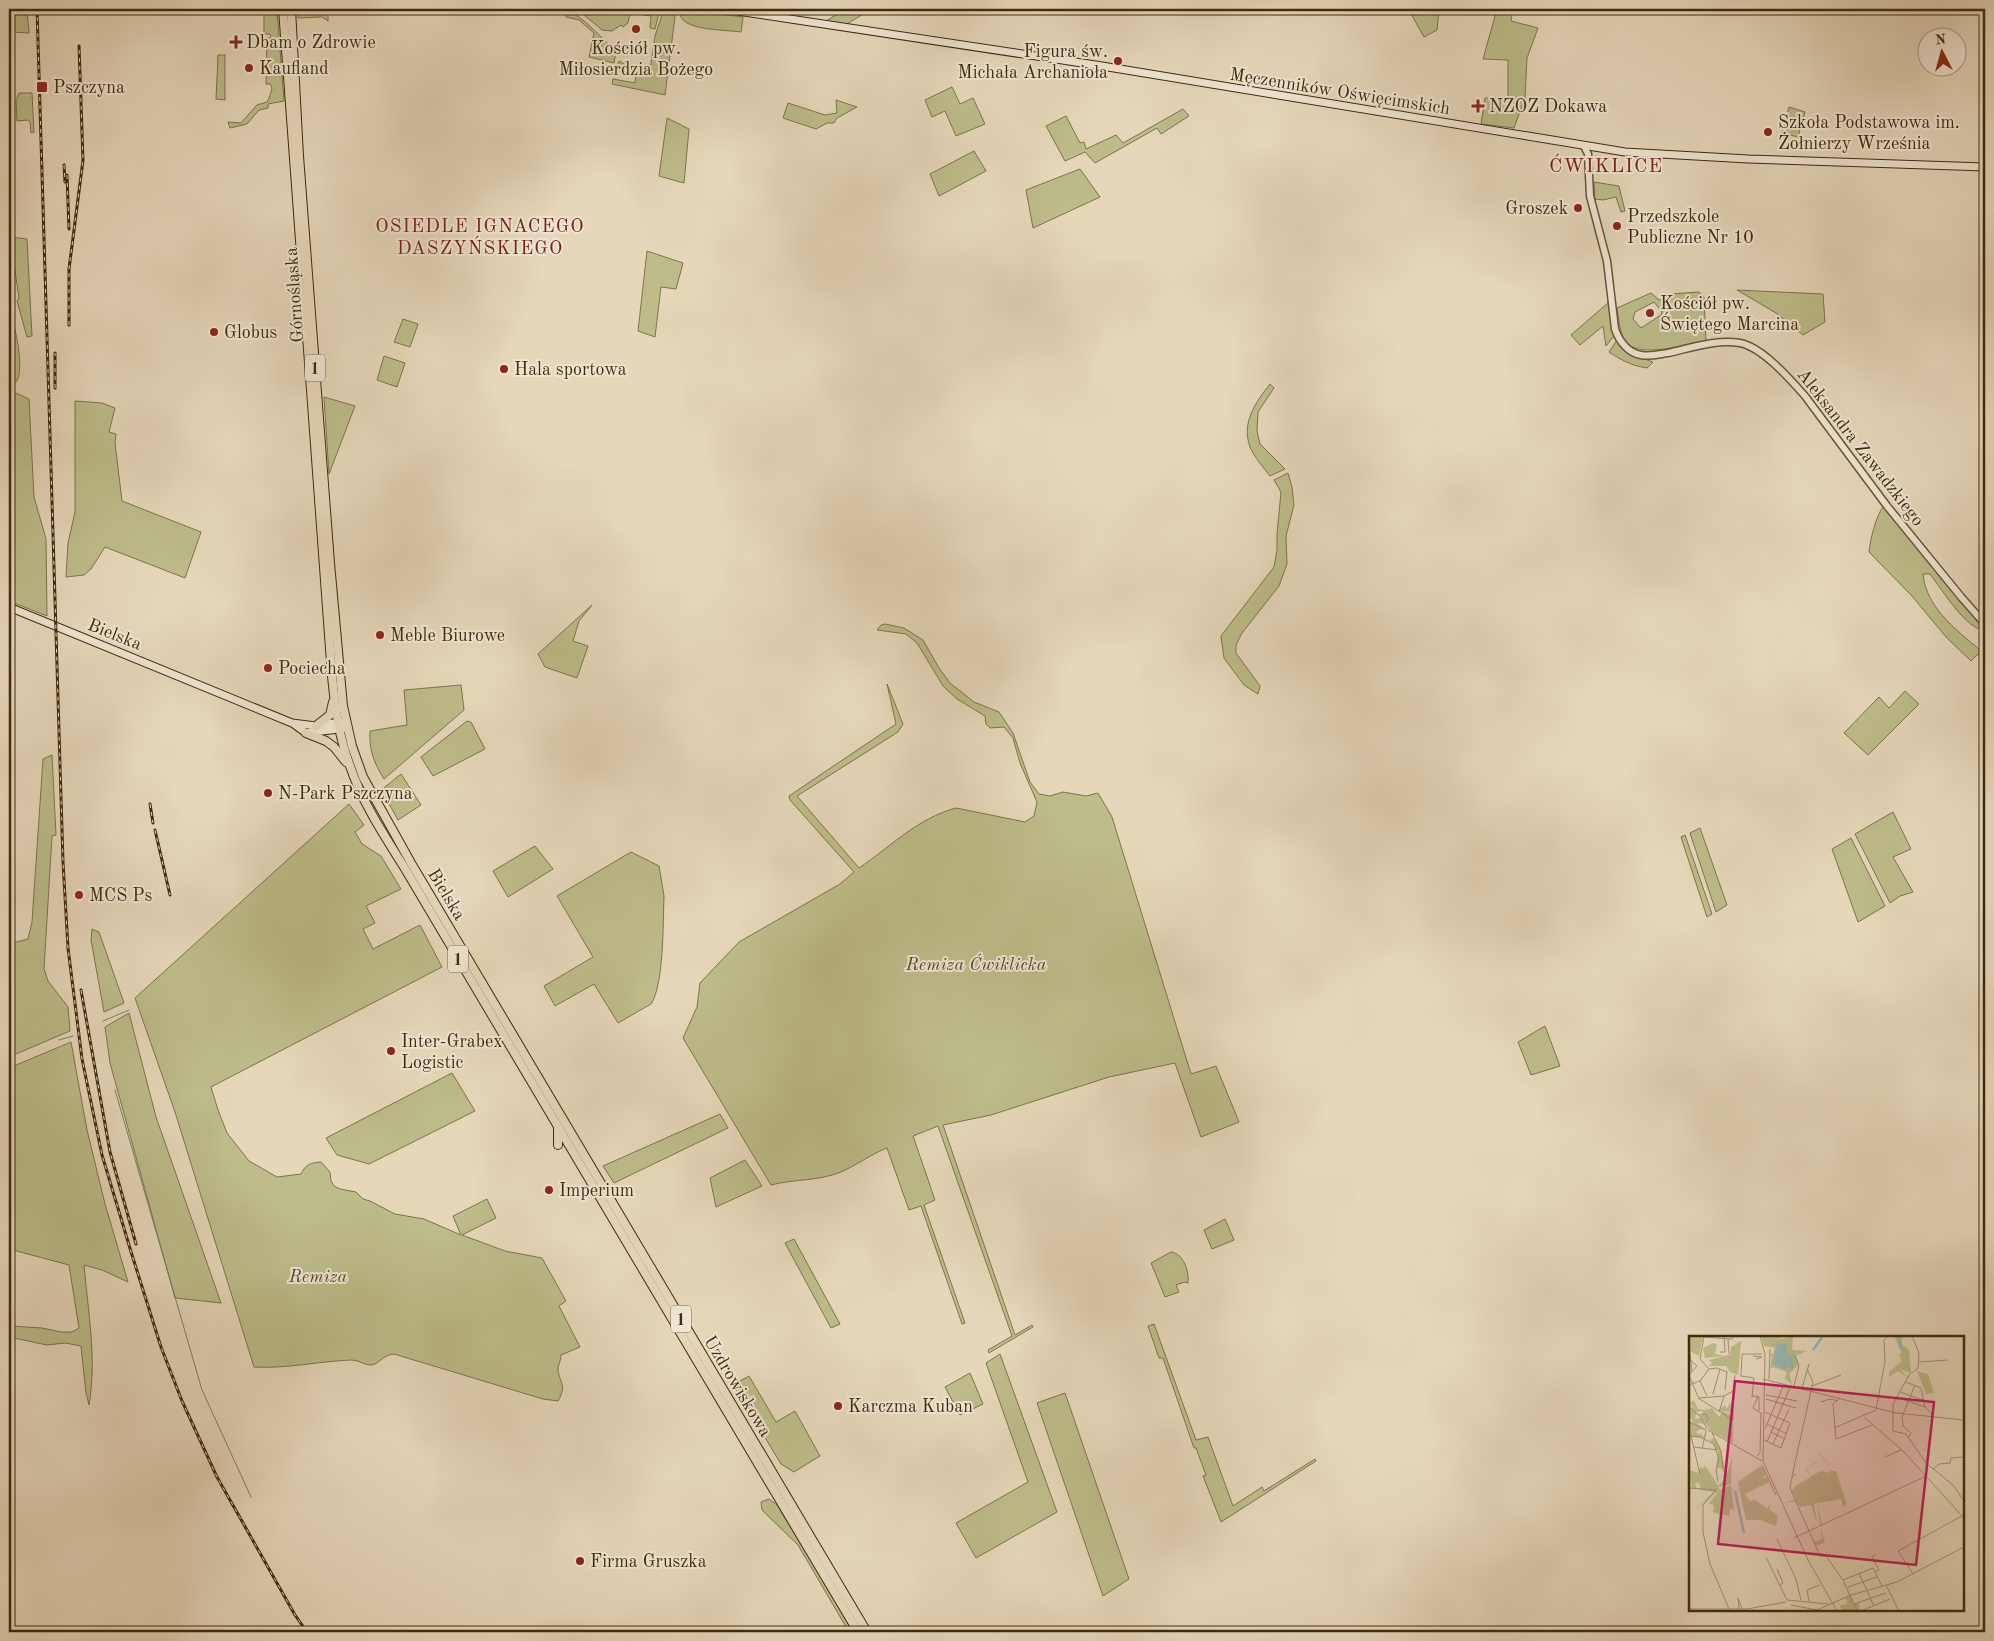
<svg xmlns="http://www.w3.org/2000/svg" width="1994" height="1641" font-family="'Old Standard TT',serif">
<rect width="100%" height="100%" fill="#e6d7ba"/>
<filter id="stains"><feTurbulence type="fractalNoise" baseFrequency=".004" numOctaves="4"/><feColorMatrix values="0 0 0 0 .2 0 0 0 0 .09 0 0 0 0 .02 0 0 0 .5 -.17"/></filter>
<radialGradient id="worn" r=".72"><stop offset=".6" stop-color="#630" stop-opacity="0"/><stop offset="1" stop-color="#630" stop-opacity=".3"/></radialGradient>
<g fill="#bdbc8a" stroke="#7e744a" fill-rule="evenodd">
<path d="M268,9H277L284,101L268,104V108L259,110L247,124L230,128L228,122L241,123L257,105L267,102C270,98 271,91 272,88L270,84H266L267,38H271L270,34H264V13Z"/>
<polygon points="297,9 340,9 340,11 328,13 328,21 322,17 298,18"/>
<polygon points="577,9 660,9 655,29 650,28 651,16 630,13 628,23 623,27 621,25 612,31 602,30"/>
<polygon points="664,9 676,9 665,95 612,84 613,79 635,83 636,73 617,69 619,61 628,66 650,70 655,36"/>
<path d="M680,9L743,17L741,32C726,30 693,30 683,20C680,17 680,13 680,9Z"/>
<polygon points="846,9 867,9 868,11 847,24 826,21"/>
<polygon points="1416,9 1439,9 1437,30 1424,37 1410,12"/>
<polygon points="1497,9 1512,9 1511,21 1538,28 1527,58 1525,98 1514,128 1481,124 1485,98 1508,97 1508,60 1483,59"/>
<polygon points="27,10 29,33 11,32 9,11"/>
<path d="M568,11C584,18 597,33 610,46L607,50L611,47L616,52L614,63L589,57L594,33L579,20L566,17Z"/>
<polygon points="218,55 225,55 225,100 216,99"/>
<polygon points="952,87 960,104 973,98 985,124 956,136 945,111 932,117 925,100"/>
<polygon points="19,93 32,93 34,132 31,133 30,122 28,120 17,121 16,100"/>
<polygon points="836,100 857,107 837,118 834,123 827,123 816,129 783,118 788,103 825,115 837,113"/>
<polygon points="1789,107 1805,112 1798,137 1782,133"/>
<polygon points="1183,109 1189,116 1161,134 1157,128 1095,163 1085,152 1065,161 1046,126 1066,116 1080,143 1084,142 1086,149 1116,135 1123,143"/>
<polygon points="667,118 689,129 684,183 659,176"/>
<polygon points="974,151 986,171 939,196 930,174"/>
<polygon points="1080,169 1100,197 1033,228 1026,190"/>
<polygon points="1594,182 1619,186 1625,211 1621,212 1616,197 1603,200 1595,199"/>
<polygon points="10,237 27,239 32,336 27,337 17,301 19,298"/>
<polygon points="647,251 683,263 676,289 661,287 655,337 638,331"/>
<polygon points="1737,290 1823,294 1825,322 1803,335 1776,313"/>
<path d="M1699,292L1704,297L1706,341C1687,344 1639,359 1626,342C1619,332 1619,319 1617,308L1651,293L1659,300L1667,298L1670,294ZM1654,302L1662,312L1661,315L1641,328L1633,319L1635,312Z"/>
<polygon points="1609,302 1614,336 1606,346 1603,326 1580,345 1571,335"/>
<polygon points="403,319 418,324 410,347 394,342"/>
<path d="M14,325C17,337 24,372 16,382L9,381V369H13L12,347L9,346Z"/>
<path d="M1617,340C1627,354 1638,357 1653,362L1647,368C1632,366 1621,360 1609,352Z"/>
<polygon points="384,356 405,363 397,387 377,380"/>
<path d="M1270,384L1274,388L1258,412L1257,431L1260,444L1285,469L1270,476C1264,468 1254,457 1250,447C1241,422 1256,402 1270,384Z"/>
<polygon points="9,390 29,399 34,497 46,539 47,616 9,601"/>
<polygon points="324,397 355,406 329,474"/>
<polygon points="75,401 102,403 115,408 109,432 116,434 115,443 122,501 201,532 185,578 105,547 91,569 84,575 66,577 68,543 75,512"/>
<polygon points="1288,473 1292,487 1294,505 1286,536 1287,564 1279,586 1242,633 1236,645 1236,653 1260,686 1258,694 1244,685 1224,658 1221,636 1274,567 1277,550 1277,534 1281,492 1274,480"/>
<path d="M1883,507L1985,627V630C1967,631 1941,588 1930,574H1923C1926,609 1960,633 1985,654V660L1978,654L1971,661L1946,637L1912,596L1869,552C1870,540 1876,516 1883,507Z"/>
<polygon points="592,605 579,621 573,641 588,646 577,678 545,667 538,654"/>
<path d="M885,624L904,628L923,640L939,668L950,683L974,702L999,712L1013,733L1030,782L1039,794L1050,796L1063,792L1086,796L1098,793L1112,817L1191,1074L1216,1066L1239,1122L1201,1137L1175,1063L1109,1077L991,1115L943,1125L1015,1335L1032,1325L1033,1327L989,1353L988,1350L1012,1336L938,1126L913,1136L935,1200L924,1205L965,1323L962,1324L921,1206L909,1210L887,1148C871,1154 857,1165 841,1172C819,1181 794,1179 771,1185L683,1038L697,1007L700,983L739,942L840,884L854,872L790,800L789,796L896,724L887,684L903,724L898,732L797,796L859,868C890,847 918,818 956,808L1025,822L1034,816L1037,802L1020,763L1013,738L1004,727L990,728L986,724L985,716L957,699L943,686L917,643L906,634L877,630L881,625Z"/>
<path d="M461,685L464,710L384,779C374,763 369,750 370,731L407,725L404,690Z"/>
<polygon points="1905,691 1919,704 1868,755 1844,733 1879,697 1889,708"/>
<polygon points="467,721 471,722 485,749 433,776 421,757"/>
<polygon points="52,755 56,835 52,836 44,969 48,981 68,1007 70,1031 9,1057 9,937 13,943 28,939 32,922 43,759"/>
<polygon points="401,774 421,805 398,820 383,793 384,788"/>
<path d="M349,804L364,825L355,832L362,844L381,856L401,889L366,906L375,923L363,929L373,949L420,925L442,967L211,1087L218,1110L227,1133L249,1161L277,1177L301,1174C306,1164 310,1163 321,1162L330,1172L331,1181L334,1186L340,1189L356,1192L363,1199L370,1201L395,1214L424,1219L461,1235L453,1216L487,1199L496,1218L462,1235L505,1251L542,1258L566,1301L559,1306L580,1347L561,1355C561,1359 559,1364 558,1368C558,1381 568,1385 558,1401L543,1399L394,1354C382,1355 379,1365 370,1365C364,1365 359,1360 352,1360C319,1361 287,1369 254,1367L175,1112L135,998Z"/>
<polygon points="1893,812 1911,849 1893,857 1913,892 1900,896 1890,903 1855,834"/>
<polygon points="1700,828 1727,905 1716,912 1690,833"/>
<polygon points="1685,835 1712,914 1707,917 1681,837"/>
<polygon points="1851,838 1885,906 1858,922 1832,849"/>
<polygon points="535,846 553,869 508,897 493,871"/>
<path d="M631,852L659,866L664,896C663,921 664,985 651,1004L618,1023L594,984L555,1006L544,986L593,957L557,896Z"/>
<polygon points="92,929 99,932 124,1003 104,1012 91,940"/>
<polygon points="129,1013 156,1117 221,1303 175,1298 110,1063 105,1027"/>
<polygon points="1545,1026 1560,1066 1531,1075 1518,1042"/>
<path d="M71,1042L87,1130L105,1204L128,1282L102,1270L84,1265C88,1312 97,1358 89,1405L86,1393L81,1346L65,1343L47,1345L9,1337V1326L42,1328L61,1332H72L79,1328L69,1265L9,1249V1068Z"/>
<polygon points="452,1073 475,1111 369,1164 337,1155 326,1138"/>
<polygon points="720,1114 728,1128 614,1183 603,1166"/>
<polygon points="745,1160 762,1186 716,1207 710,1178"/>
<polygon points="1225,1219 1234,1240 1212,1249 1204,1230"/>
<polygon points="794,1239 840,1324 831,1328 785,1243"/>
<path d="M1171,1252C1184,1254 1189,1271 1188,1283L1185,1282L1176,1285L1179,1292L1165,1297L1151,1263Z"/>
<polygon points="1154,1324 1196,1440 1208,1437 1233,1506 1262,1487 1264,1491 1315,1459 1316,1461 1221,1522 1203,1476 1206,1475 1196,1448 1194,1448 1163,1358 1159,1358 1148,1326"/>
<polygon points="1000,1354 1057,1512 976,1558 956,1523 1028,1482 986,1363"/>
<polygon points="970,1373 983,1404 960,1415 945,1387"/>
<polygon points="749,1376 776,1422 795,1411 820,1456 794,1472 781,1464 733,1385"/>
<polygon points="1065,1393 1129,1579 1103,1596 1037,1403"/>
<polygon points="769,1499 777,1505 855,1632 849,1632 798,1545 762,1510 761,1502"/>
</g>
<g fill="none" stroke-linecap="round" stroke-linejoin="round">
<g stroke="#758072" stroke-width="1">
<polyline points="103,1021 129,1010"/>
<polyline points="59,1040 73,1036"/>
<polyline points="115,1090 202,1390 251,1497"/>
</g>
<defs>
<path id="tertiary" d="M1584,146L1588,154L1590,196L1607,261L1615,329C1619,341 1628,353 1641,355C1650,357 1660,354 1668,353C1691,348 1717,339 1740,343C1762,347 1790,379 1805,396L1887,506L1962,598L1985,624"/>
<g id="secondary">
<polyline points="724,9 1102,66 1625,152 1748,159 1985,167"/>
<polyline points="9,607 292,723 316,726 346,721"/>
<polyline points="295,725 306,733 347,728"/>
</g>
<g id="primary">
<path d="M283,9L332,676C335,707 339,737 350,766C362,802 384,835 404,867L858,1632"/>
<polyline points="291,9 299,156 330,563 343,706 352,746 363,777 411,863 867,1632"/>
<polyline points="316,726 330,715 333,702"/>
<polyline points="306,733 326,741 334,747 346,762"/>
<polyline points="558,1145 558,1129"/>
</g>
</defs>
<use href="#tertiary" stroke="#6a5637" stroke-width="9"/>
<use href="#secondary" stroke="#402b0b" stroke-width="9"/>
<use href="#primary" stroke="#402b0b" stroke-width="10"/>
<use href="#tertiary" stroke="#efe5d2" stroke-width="6"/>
<use href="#secondary" stroke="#efe5d2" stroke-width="7"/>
<use href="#primary" stroke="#e6d7ba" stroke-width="8"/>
<defs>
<g id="rail">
<polyline points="37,9 63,862 68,948 82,1059 102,1155 132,1255 161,1347 182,1401 217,1477 295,1615 307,1632"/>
<polyline points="64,165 65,182"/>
<polyline points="67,175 69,229"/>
<polyline points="69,325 69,269 83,160 79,46"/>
<polyline points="55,388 55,353"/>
<polyline points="150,804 153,823"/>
<polyline points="155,830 170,895"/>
<polyline points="81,990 110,1152 136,1244"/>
</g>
</defs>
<use href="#rail" stroke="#402b0b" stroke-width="3"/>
<use href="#rail" stroke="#efe5d2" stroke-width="1" stroke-dasharray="4" stroke-linecap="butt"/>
</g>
<g fill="#8f2418" stroke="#efe5d2" stroke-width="2">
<circle cx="636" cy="29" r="5"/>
<path d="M233.5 34.5h5v5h5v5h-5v5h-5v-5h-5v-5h5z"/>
<circle cx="1118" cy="61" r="5"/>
<circle cx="249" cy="68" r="5"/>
<rect x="36" y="81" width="12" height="12" rx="2.5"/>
<path d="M1475.5 98.5h5v5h5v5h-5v5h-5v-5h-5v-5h5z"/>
<circle cx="1768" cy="132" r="5"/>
<circle cx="1578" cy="208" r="5"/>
<circle cx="1617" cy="226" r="5"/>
<circle cx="1650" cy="313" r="5"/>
<circle cx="214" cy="332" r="5"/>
<circle cx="504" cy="369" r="5"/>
<circle cx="380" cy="635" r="5"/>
<circle cx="268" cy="668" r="5"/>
<circle cx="268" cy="793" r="5"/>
<circle cx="79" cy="895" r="5"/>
<circle cx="391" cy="1051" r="5"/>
<circle cx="549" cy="1190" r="5"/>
<circle cx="838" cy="1406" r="5"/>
<circle cx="580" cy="1561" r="5"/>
</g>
<g text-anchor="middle" stroke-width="4" stroke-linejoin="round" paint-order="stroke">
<g fill="#efe5d2" stroke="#746347" stroke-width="1">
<rect x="305" y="354.5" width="20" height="27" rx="4"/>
<rect x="448" y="945.5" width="20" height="27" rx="4"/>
<rect x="671" y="1305.5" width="20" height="27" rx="4"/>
</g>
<g font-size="16" font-weight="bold" fill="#402b0b">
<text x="315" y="374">1</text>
<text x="458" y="965">1</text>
<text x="681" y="1325">1</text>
</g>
<g font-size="18" fill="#402b0b" stroke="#efe5d2" text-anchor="start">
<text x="246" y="48">Dbam o Zdrowie</text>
<text x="636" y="54" text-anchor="middle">Kościół pw.<tspan x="636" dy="21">Miłosierdzia Bożego</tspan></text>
<text x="1108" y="57" text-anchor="end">Figura św.<tspan x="1108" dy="21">Michała Archanioła</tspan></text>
<text x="259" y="74">Kaufland</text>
<text x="53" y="93">Pszczyna</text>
<text x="1489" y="112">NZOZ Dokawa</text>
<text x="1778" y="128">Szkoła Podstawowa im.<tspan x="1778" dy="21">Żołnierzy Września</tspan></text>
<text x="1568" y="214" text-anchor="end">Groszek</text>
<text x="1627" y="222">Przedszkole<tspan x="1627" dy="21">Publiczne Nr 10</tspan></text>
<text x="1660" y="309">Kościół pw.<tspan x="1660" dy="21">Świętego Marcina</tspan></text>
<text x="224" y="338">Globus</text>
<text x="514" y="375">Hala sportowa</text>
<text x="390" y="641">Meble Biurowe</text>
<text x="278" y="674">Pociecha</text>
<text x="278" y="799">N-Park Pszczyna</text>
<text x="89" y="901">MCS Ps</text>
<text x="401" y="1047">Inter-Grabex<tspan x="401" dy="21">Logistic</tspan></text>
<text x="559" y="1196">Imperium</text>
<text x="848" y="1412">Karczma Kuban</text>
<text x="590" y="1567">Firma Gruszka</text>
</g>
<g font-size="18" fill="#402b0b" stroke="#efe5d2">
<text transform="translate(1340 91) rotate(9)" y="6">Męczenników Oświęcimskich</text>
<text transform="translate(294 295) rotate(-94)" y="6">Górnośląska</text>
<text transform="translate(1861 447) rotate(52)" y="6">Aleksandra Zawadzkiego</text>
<text transform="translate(115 634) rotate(22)" y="6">Bielska</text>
<text transform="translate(447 894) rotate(59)" y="6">Bielska</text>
<text transform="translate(738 1386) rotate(59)" y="6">Uzdrowiskowa</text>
</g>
<g font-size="18" font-style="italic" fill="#594824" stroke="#efe5d2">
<text x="976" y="970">Remiza Ćwiklicka</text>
<text x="318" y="1282">Remiza</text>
</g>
<g font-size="19" letter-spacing="1" fill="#7a1f14" stroke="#efe5d2">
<text x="480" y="232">OSIEDLE IGNACEGO<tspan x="480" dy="22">DASZYŃSKIEGO</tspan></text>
</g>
<g font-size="20" letter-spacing="1" fill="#7a1f14" stroke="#efe5d2">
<text x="1606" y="172">ĆWIKLICE</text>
</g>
</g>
<g transform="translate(1689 1336)">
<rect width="275" height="275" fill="#e6d7ba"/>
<path d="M0,0H14L10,20L0,15ZM72,0H96L87,4L104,0L103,14L118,15L107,20L110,28L100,38L103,48L96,42L98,36L84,31L81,33L83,20L79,18H84L86,12L75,10ZM205,0H214L213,8L220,14L222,37L211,33L218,41L209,35L200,41V36L213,25L210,18L213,17ZM52,5L49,39L41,36L37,30H20L23,27L20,24L43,18H41L42,11ZM24,7L28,9L26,18L35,20L16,22L14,12ZM228,35L239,38L245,57L237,58ZM5,64L9,73L16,74L18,69L17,74L23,72L30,81L33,77L30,75L34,68L32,73L36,69L38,73L41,66L43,76L33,75L41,78V81L44,77V107L21,94L12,81L14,75L6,76L10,79L7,78L6,83L12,82L15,88L7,87L19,95L12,93L7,96L11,99L12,96L14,101L16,98L15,102L0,100V84L5,87L0,80L1,70L6,73L0,67ZM25,102L30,109L38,139L43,121L42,148L29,151L31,154L42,149L45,174L41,172L40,186V180L33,178L32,186V179L24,176L25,169L20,168L30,154L0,178L25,156L12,154L10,146L6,147L7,152H3L0,134L10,137L12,130L14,133L16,129L29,150L36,143V140L29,141L36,139L32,132H27L29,115L21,104ZM128,116L131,118L138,126L141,135H147L158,169L154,171L152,163L128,167L133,188L131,190L136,206L127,210L125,206L133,203L128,167L125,168L128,187L122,169L111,171L107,165L94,167L107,163L103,155L106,150L122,141L116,132L128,126L127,122L128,127L117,132L122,140L132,135L141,137L139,128ZM73,129L77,138L73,143L78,141L80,146L56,158L61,165L66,164L78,172L82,169L80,173L89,180L87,190L71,184H57L49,146ZM161,259L165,268L170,266L171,275H153L151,270L158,268L157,262Z" fill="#bdbc8a"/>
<path d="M88,7L99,8L97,18L104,20L105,32L100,33L99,24L97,34L84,28Z" fill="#98b8b7"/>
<path fill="none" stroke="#98b8b7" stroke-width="2.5" d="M210,0L211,11L215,15M124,14L134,0M46,155L55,197"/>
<path fill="none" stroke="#a49274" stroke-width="1" d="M15,0L11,23L20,33M71,0L76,18L74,125L119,224L148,275M223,0L230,17L229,32L220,39L204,68V95L217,98L237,127L264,149L275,165M14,1L42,3L46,0M39,3L40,18M31,16H36L35,0M1,17L3,36M64,20L73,21L67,23M0,23L8,30L0,39M230,26L259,24M0,39L9,61M65,42L52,40L53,18H73M74,43L207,77L275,84M80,43L81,13M11,45L18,60M217,46L232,52L236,71L244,79M0,49L11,45L20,33L28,32L38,36L36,54M105,50L110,29L105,19M123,50L152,39M113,52L120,28M44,55L46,39M211,56L234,64M24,58L31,33M77,59L108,65M63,60L70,61V75M63,61L65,42M207,61L236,71M9,62L44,84V55M9,62L35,60L44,55M151,62L144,68L147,103L183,89M77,63L107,72M132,66L141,63L149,65M1,72L12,81L18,93M30,76L35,60M10,79L17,78L19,83L16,87M175,81L215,116L275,182M0,86L17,94M78,88L98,98M145,92L187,74L196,25L195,4L199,0M76,93L95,48M19,94L73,125M82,96L96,103M23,97L32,115L34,132M0,100L11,101L25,108L30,123L27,133L29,146M2,100L11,138M220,101L222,97L214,90L213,81L226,49M75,104L92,112L101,87L76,76M78,106L102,49M84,108L100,73M5,111L28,114M13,113L17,95M68,120L71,117L72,77L64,72L69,60M196,121L212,114M74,131L87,159M244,133L250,128L261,127L262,122L275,121M107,138L103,141L101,152L131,220H137L154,244M103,140L124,46L118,33M0,152L27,154L14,169V196L21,228L40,273M105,202L235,141M88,203L107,243L112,264M77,221L98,264L139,268M88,233L94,247L91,249M186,236L190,234L183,221L187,219M170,237L185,270M224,238L209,215L273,180M197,249L210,275M159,251L188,241M120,265L118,254L131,249M165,268L197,257M102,269L128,274L162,259L208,246L275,211M0,273H58L97,266M50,273L49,262L53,273M168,275L154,244L184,232L193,250M172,275L201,263"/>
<path fill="#c2185b" fill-opacity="0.15" stroke="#c2185b" stroke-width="2.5" d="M46,45L245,66L227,229L29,208Z"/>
<rect width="275" height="275" fill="none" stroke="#402b0b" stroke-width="2.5"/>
</g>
<rect width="1994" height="1641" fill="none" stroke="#e6d7ba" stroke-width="30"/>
<rect x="10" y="10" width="1974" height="1621" fill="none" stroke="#402b0b" stroke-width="2.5"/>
<rect x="15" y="15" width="1964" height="1611" fill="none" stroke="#402b0b"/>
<g transform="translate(1942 52) rotate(354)"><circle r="24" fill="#efe5d2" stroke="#a99b82"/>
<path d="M0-4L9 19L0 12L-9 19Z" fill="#8f2418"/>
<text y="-8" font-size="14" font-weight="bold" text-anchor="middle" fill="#402b0b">N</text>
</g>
<rect width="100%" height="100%" filter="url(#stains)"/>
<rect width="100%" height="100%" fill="url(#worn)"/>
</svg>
